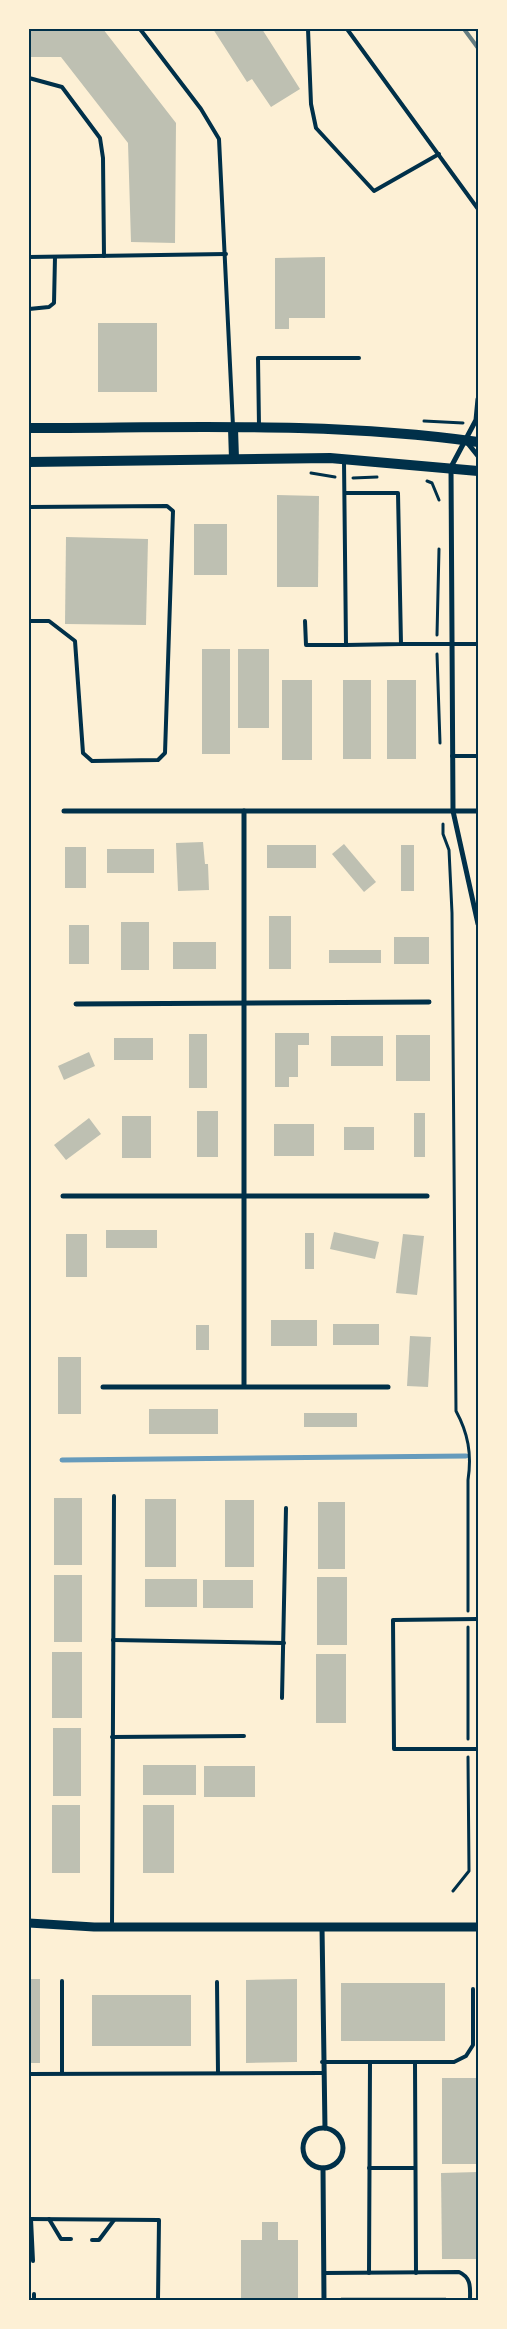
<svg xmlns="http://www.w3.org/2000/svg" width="507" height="2329" font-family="Karla,sans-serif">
<rect width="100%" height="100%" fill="#fdf0d5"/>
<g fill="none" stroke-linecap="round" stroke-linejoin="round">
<polyline stroke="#669bbc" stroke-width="5" points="62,1460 466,1456"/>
</g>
<g fill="#bec0b2">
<polygon points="29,29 103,29 176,123 175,243 131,242 128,143 61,57 29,57"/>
<polygon points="213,29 262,29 300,89 271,107 252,79 247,82"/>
<polygon points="325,257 325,318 289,318 289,329 275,329 275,258"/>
<rect x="98" y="323" width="59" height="69"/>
<polygon points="277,495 319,496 318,587 277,587"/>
<rect x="194" y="524" width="33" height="51"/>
<polygon points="66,537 148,539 146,625 65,624"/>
<rect x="202" y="649" width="28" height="105"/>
<rect x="238" y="649" width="31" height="79"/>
<rect x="282" y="680" width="30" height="80"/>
<rect x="343" y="680" width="28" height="79"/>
<rect x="387" y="680" width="29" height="79"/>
<polygon points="203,842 205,864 208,864 209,890 178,891 176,843"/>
<polygon points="344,844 376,882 364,892 332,854"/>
<rect x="267" y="845" width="49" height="23"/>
<rect x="401" y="845" width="13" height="46"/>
<rect x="65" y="847" width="21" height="41"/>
<rect x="107" y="849" width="47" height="24"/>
<rect x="269" y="916" width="22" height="53"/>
<rect x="121" y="922" width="28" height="48"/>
<rect x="69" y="925" width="20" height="39"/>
<rect x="394" y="937" width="35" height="27"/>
<rect x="173" y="942" width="43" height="27"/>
<rect x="329" y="950" width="52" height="13"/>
<polygon points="275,1033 309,1033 309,1045 298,1045 298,1077 289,1077 289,1087 275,1087"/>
<rect x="189" y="1034" width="18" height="54"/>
<rect x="396" y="1035" width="34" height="46"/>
<rect x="331" y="1036" width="52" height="30"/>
<rect x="114" y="1038" width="39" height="22"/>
<polygon points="89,1052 95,1066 64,1080 58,1066"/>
<rect x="197" y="1111" width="21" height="46"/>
<rect x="414" y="1113" width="11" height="44"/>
<rect x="122" y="1116" width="29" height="42"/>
<polygon points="89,1118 101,1134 66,1160 54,1145"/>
<rect x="274" y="1124" width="40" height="32"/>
<rect x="344" y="1127" width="30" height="23"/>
<rect x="106" y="1230" width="51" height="18"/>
<polygon points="334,1232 379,1242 375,1259 330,1249"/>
<rect x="305" y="1233" width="9" height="36"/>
<rect x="66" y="1234" width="21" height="43"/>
<polygon points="403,1234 424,1236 417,1295 396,1293"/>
<rect x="271" y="1320" width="46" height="26"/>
<rect x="333" y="1324" width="46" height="21"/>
<rect x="196" y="1325" width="13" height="25"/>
<polygon points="410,1336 431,1337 428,1387 407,1386"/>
<rect x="58" y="1357" width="23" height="57"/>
<rect x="149" y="1409" width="69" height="25"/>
<rect x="304" y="1413" width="53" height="14"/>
<rect x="54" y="1498" width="28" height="67"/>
<rect x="145" y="1499" width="31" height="68"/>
<rect x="225" y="1500" width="29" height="67"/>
<rect x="318" y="1502" width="27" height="67"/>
<rect x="54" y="1575" width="28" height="67"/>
<rect x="317" y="1577" width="30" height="68"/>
<rect x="145" y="1579" width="52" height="28"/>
<rect x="203" y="1580" width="50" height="28"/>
<rect x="52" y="1652" width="30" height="66"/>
<rect x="316" y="1654" width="30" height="69"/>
<rect x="53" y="1728" width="28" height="68"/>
<rect x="143" y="1765" width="53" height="30"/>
<rect x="204" y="1766" width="51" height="31"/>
<rect x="52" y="1805" width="28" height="68"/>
<rect x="143" y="1805" width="31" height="68"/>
<rect x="29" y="1979" width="11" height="84"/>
<polygon points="297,1979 297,2062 246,2063 246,1980"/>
<rect x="341" y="1983" width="104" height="58"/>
<rect x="92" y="1995" width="99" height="51"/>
<rect x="442" y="2078" width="36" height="86"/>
<polygon points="478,2172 478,2259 442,2259 441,2173"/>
<polygon points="262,2222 278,2222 278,2240 298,2240 298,2300 241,2300 241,2240 262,2240"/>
<rect x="341" y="2297" width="105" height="3"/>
</g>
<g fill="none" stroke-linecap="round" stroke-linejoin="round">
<g stroke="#003049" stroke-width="3">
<polyline points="424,421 463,423"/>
<polyline points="311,473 335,477"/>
<polyline points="353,478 377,477"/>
<polyline points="427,481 432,483 439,500"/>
<polyline points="437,635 439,549"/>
<polyline points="437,654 440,743"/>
<path d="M443,824V834L449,850L452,913L456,1411C468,1433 472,1454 468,1480V1611"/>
<polyline points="468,1627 468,1739"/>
<polyline points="453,1891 469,1871 468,1757"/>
</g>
<g stroke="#003049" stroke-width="4">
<polyline points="140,29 201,109 219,139 233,426"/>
<polyline points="308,29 311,104 316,128 374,191 439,154"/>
<polyline points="347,29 478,209"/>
<polyline points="29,78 62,87 100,138 103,158 104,256"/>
<polyline points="29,257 226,254"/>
<polyline points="29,309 49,307 54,303 55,257"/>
<polyline points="259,426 258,358 359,358"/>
<polyline points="344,461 346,645 401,644 398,493 345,493"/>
<polyline points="29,507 167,506 173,511 165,753 158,760 92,761 83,753 75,641 49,621 29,621"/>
<polyline points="305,621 306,645 346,645"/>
<polyline points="401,644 478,644"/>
<polyline points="452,756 478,756"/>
<polyline points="478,1619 393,1620 394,1749 478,1749"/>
<polyline points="113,1640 284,1643"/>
<polyline points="282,1698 286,1508"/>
<polyline points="112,1737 244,1736"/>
<polyline points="112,1927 114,1496"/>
<polyline points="62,1981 62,2073"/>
<polyline points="217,1982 218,2073"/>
<polyline points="322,2062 454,2062 466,2056 473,2045 473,1989"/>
<polyline points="415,2063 416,2273"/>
<polyline points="29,2074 322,2073"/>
<polyline points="369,2168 415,2168"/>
<polyline points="29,2219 159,2220 158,2300"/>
<polyline points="31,2219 33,2261"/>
<polyline points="49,2219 61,2239 71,2239"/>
<polyline points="92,2240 99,2240 114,2220"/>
<path d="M324,2273L459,2272C472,2278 470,2288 470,2300"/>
<polyline points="369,2273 370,2062"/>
<polyline points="34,2294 34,2300"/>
</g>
<g stroke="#003049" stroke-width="5">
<polyline points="478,399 476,420 451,467 453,811 478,924"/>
<polyline points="466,441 478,456"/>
<polyline points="64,811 478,811"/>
<polyline points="244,811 244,1386"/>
<polyline points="76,1004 429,1002"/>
<polyline points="63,1196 427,1196"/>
<polyline points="103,1387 388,1387"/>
<polyline points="322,1927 325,2128"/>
<circle cx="323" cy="2148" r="20"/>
<polyline points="323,2168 324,2300"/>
</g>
<polyline stroke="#003049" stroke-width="9" points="29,1923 94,1927 478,1927"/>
<g stroke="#003049" stroke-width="10">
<path d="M29,428C178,428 330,421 478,442"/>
<polyline points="233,428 234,459"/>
<polyline points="29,462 330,458 478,471"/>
</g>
<g stroke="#657d81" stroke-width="4">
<polyline points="464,29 478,48"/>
<polyline points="477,29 478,31"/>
</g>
</g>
<rect width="507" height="2329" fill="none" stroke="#fdf0d5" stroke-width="60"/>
<rect x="30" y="30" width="447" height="2269" fill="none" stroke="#003049" stroke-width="2"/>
</svg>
